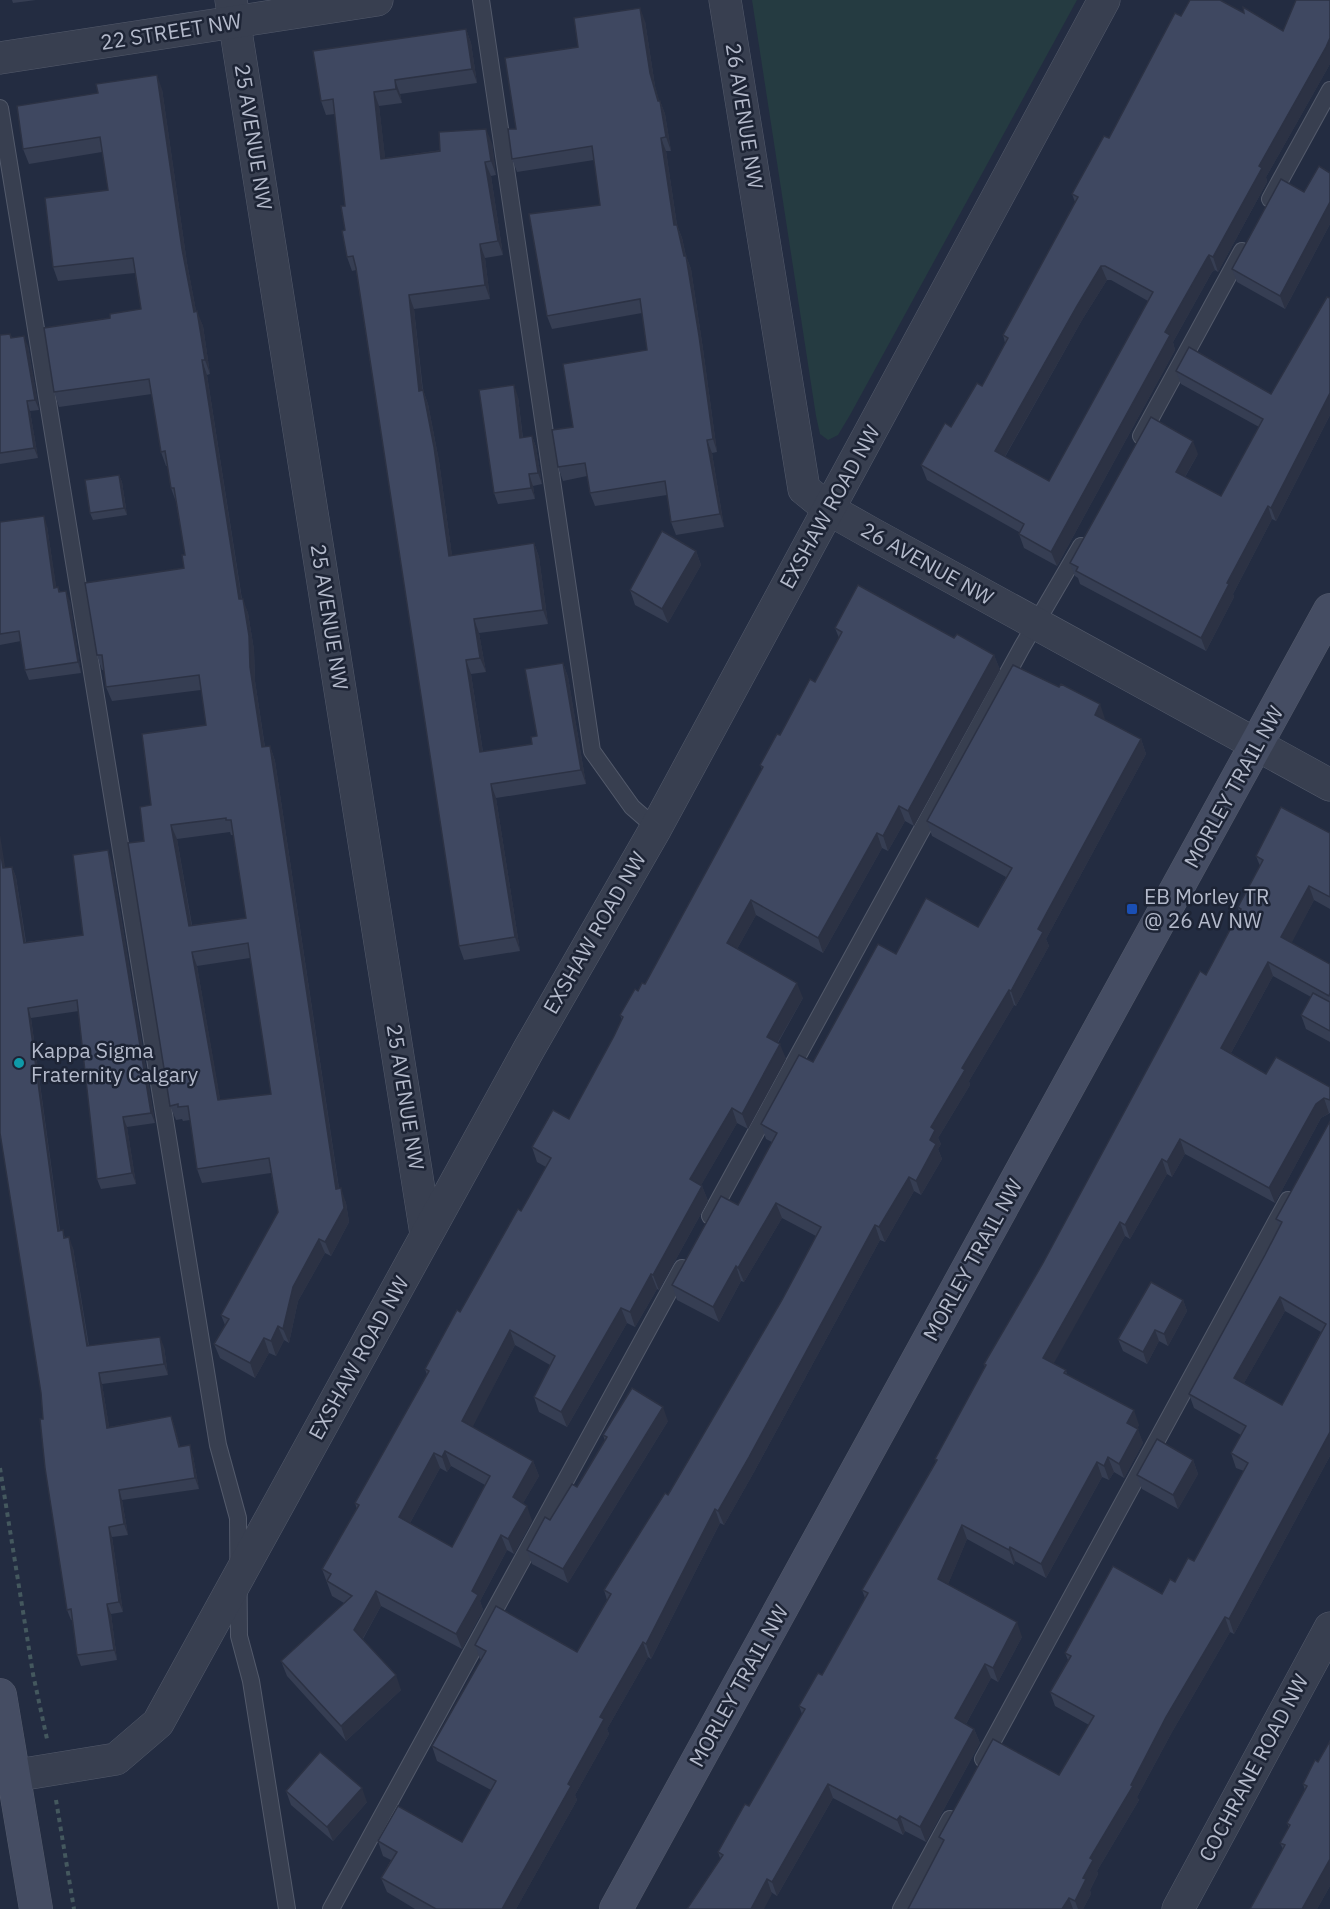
<svg xmlns="http://www.w3.org/2000/svg" width="1330" height="1909" font-family="'IBM Plex Sans',sans-serif">
<rect width="100%" height="100%" fill="#232c41"/>
<polygon fill="#253b41" points="752,0 1077,0 850,415 838,435 828,440 820,434 816,416"/>
<g fill="none" stroke-linecap="round" stroke-linejoin="round">
<defs>
<g id="lane">
<polyline points="481,0 592,751 632,807 656,828"/>
<polyline points="0,108 218,1445 238,1518 239,1636 251,1681 287,1909"/>
<polyline points="1270,199 1330,90"/>
<polyline points="1141,436 1242,251"/>
<polyline points="710,1216 1022,647 1081,546"/>
<polyline points="983,1759 1288,1200"/>
<polyline points="331,1909 682,1268"/>
<polyline points="901,1909 950,1819"/>
</g>
<g id="street">
<polyline points="231,0 426,1234"/>
<polyline points="725,0 804,489 830,510 869,532 1330,785"/>
<polyline points="0,58 377,0"/>
<polyline points="0,1778 116,1759 158,1723 529,1049 656,828 1104,0"/>
<polyline points="1178,1909 1330,1628"/>
</g>
<g id="secondary">
<polyline points="0,1695 36,1909"/>
<polyline points="616,1909 1330,610"/>
</g>
</defs>
<use href="#lane" stroke="#535a6b" stroke-width="18"/>
<use href="#street" stroke="#535a6b" stroke-width="33"/>
<use href="#secondary" stroke="#535a6b" stroke-width="34"/>
<g stroke="#44585e" stroke-width="4" stroke-dasharray="4.5 4.5" stroke-linecap="butt">
<polyline points="0,1468 33,1674 47,1739"/>
<polyline points="56,1800 74,1909"/>
</g>
<use href="#lane" stroke="#383f50" stroke-width="16"/>
<use href="#street" stroke="#383f50" stroke-width="32"/>
<use href="#secondary" stroke="#454d63" stroke-width="33"/>
</g>
<g fill="#363e53" fill-rule="evenodd">
<polygon points="12,0 36,0 13,3"/>
<path d="M1330,0V64L1266,177L1267,182L1218,272L1215,270L1212,272L1173,342L1175,350L1057,566L1024,548L1019,534V532L927,480L921,465L982,386L1005,343L1003,335L1075,202L1072,194L1109,138L1181,16L1244,13L1283,31ZM1107,280H1111L1148,301L1049,481L1005,457L1082,320Z"/>
<polygon points="645,21 655,86 659,101 660,101 665,114 671,151 666,151 677,225 682,238 686,256 691,269 703,349 717,452 712,453 724,527 676,535 671,522 667,495 595,506 590,493 587,476 563,481 558,467 573,427 647,350 642,313 552,329 547,316 600,205 594,160 517,172 512,159 516,129 578,47"/>
<polygon points="466,29 471,43 477,83 400,94 402,103 379,106 385,158 492,143 496,175 491,176 503,255 485,258 490,299 414,309 423,390 428,404 439,461 452,556 534,543 539,557 548,624 479,633 486,672 471,674 483,752 532,744 537,736 563,663 568,677 586,784 496,798 520,951 464,960 459,946 356,270 352,271 347,257 345,206 335,114 326,115 321,101"/>
<path d="M162,89L187,263L196,311L203,326L210,374L207,375L242,599L248,613L254,650L255,681L265,747L270,746L275,761L339,1188L346,1203L349,1222L331,1256L325,1253L298,1301L289,1343L284,1340L276,1356L269,1353L255,1378L220,1358L214,1344L225,1325L221,1315L278,1212L271,1173L202,1183L197,1169L190,1120L183,1121L182,1119L176,1120L170,1106L144,841L151,805L206,725L201,690L112,701L106,687L104,670H102L97,655L184,568L185,555L176,502L171,488L168,466H166L161,452L152,394L59,407L54,392L110,318L141,309L135,273L58,281L53,267L108,190L102,152L29,164L23,149ZM230,832L231,835H233L246,918L192,925L177,839ZM250,958L271,1094L220,1100L197,966Z"/>
<polygon points="1330,173 1330,224 1285,309 1237,282 1232,269 1304,192"/>
<polygon points="1330,298 1330,415 1276,521 1272,519 1233,594 1234,597 1206,651 1080,584 1078,578 1075,576 1070,563 1198,454 1185,477 1221,496 1259,427 1181,384 1176,371 1271,394"/>
<polygon points="10,334 12,338 28,346 39,410 30,411 38,458 0,464 0,335"/>
<polygon points="518,397 523,438 532,436 536,447 542,484 533,486 535,499 498,504 494,493"/>
<polygon points="119,475 122,482 127,515 93,520 90,513"/>
<polygon points="0,522 47,526 56,587 70,601 81,673 29,680 25,670 21,641 0,645"/>
<polygon points="696,551 701,565 668,623 635,605 630,590"/>
<path d="M835,628L954,638L994,655L1000,670L914,826L905,821L888,851L882,848L823,953L756,915L737,949L803,998L778,1043L786,1059L748,1129L737,1123L701,1185L702,1186L708,1201L659,1290L657,1289L635,1327L627,1323L567,1427L539,1412L534,1397L550,1365L515,1345L472,1427L533,1461L539,1476L523,1503L532,1521L514,1554L507,1550L480,1601L483,1610L462,1649L381,1606L363,1639L401,1690L346,1741L287,1676L281,1661L344,1603L332,1596L322,1569L357,1509L355,1503L427,1375L425,1369L521,1211L546,1167L537,1162L532,1147L569,1119L614,1036L622,1020L620,1015L638,991L645,984L762,769L760,765L815,682L839,638ZM451,1466L485,1485L452,1547L410,1523L440,1468L447,1472Z"/>
<polygon points="1105,719 1105,720 1141,739 1146,754 1046,939 1049,946 1016,1006 1014,1005 969,1081 970,1085 938,1138 941,1144 938,1149 942,1159 921,1195 914,1191 885,1242 880,1240 754,1472 724,1525 720,1523 651,1659 648,1657 607,1729 609,1734 575,1795 577,1800 516,1909 415,1909 387,1892 381,1878 391,1860 383,1856 378,1841 462,1842 491,1790 437,1761 432,1746 481,1660 480,1659 475,1645 577,1652 607,1600 604,1590 668,1495 782,1300 816,1236 782,1218 744,1282 741,1281 719,1322 677,1300 672,1285 738,1205 772,1142 766,1139 761,1124 813,1062 896,954 978,927 1006,877 932,836 927,821"/>
<polygon points="1330,833 1330,909 1314,900 1291,943 1330,964 1330,1042 1306,1029 1301,1015 1311,997 1273,976 1231,1053 1266,1074 1330,1087 1330,1113 1321,1118 1275,1203 1185,1154 1172,1177 1167,1174 1130,1239 1125,1236 1053,1363 1066,1370 1067,1375 1139,1425 1137,1428 1143,1443 1124,1478 1114,1472 1109,1480 1102,1477 1046,1578 1015,1561 1014,1565 967,1539 948,1584 1022,1637 998,1682 991,1678 966,1724 974,1729 980,1743 926,1842 905,1831 903,1835 833,1798 777,1896 720,1858 718,1852 749,1806 802,1714 799,1706 822,1675 865,1598 862,1590 936,1461 935,1459 985,1367 984,1364 1043,1263 1206,975 1239,912 1238,907 1260,866 1256,856"/>
<polygon points="112,861 155,1123 127,1127 136,1184 101,1189 97,1179 79,1011 31,1018 60,1230 73,1248 89,1346 164,1347 168,1375 102,1384 109,1427 171,1416 180,1447 193,1456 199,1489 122,1500 128,1535 112,1537 123,1612 111,1614 117,1660 81,1666 77,1655 72,1620 71,1620 67,1610 43,1419 5,868 12,867 16,877 26,942 83,935"/>
<path d="M1330,1121V1456L1234,1634L1230,1632L1172,1732L1137,1797L1139,1800L1097,1871L1098,1874L1090,1890L1091,1894L1083,1909H908L942,1845L939,1837L1059,1775L1089,1725L1055,1706L1050,1692L1068,1660L1065,1653L1162,1594L1175,1582L1194,1561L1244,1471L1236,1468L1231,1453L1241,1435L1194,1408L1189,1394L1265,1255L1279,1226L1276,1219ZM1285,1311L1321,1332L1282,1405L1244,1383Z"/>
<polygon points="1183,1300 1187,1311 1168,1346 1159,1341 1147,1364 1123,1351 1118,1339"/>
<polygon points="668,1421 568,1583 532,1564 527,1550 550,1520 577,1487 605,1441 603,1435"/>
<polygon points="1193,1460 1198,1474 1178,1509 1142,1489 1137,1475"/>
<polygon points="1330,1741 1330,1886 1317,1909 1250,1909 1283,1849 1280,1843 1289,1828 1287,1823 1305,1790 1303,1784 1318,1762"/>
<polygon points="286,1791 367,1802 333,1841 291,1805"/>
</g>
<g fill="#2c3244">
<polygon points="640,8 645,21 655,86 662,110 660,101 665,114 671,151 666,137 658,101 650,73"/>
<polygon points="466,29 471,43 477,83 472,69"/>
<polygon points="1330,38 1330,64 1266,177 1267,182 1218,272 1213,257 1259,166"/>
<polygon points="157,75 162,89 187,263 199,326 194,312 182,249"/>
<polygon points="395,80 400,94 402,103 396,89"/>
<polygon points="374,92 379,106 387,173 381,159"/>
<polygon points="486,129 492,143 496,175 491,161"/>
<polygon points="661,138 666,151 679,239 674,225"/>
<polygon points="485,162 491,176 503,255 498,241"/>
<polygon points="1330,202 1330,224 1285,309 1280,296"/>
<polygon points="677,225 682,238 687,260 686,256 691,269 703,349 717,452 713,439 684,256"/>
<polygon points="480,244 485,258 490,299 485,285"/>
<polygon points="1209,255 1215,270 1212,272 1173,342 1175,350 1057,566 1051,552 1165,332 1207,258"/>
<polygon points="1101,266 1107,280 1082,320 1000,465 995,451 1077,306"/>
<polygon points="409,295 414,309 424,405 419,391"/>
<polygon points="197,311 203,326 210,374 205,360"/>
<polygon points="24,336 28,346 39,410 35,400"/>
<polygon points="202,360 207,375 244,614 239,599"/>
<polygon points="514,385 518,397 524,449 520,438"/>
<polygon points="423,390 428,404 439,461 454,570 449,556"/>
<polygon points="1330,393 1330,415 1276,521 1271,508"/>
<polygon points="27,401 30,411 38,458 34,448"/>
<polygon points="532,436 536,447 542,484 538,473"/>
<polygon points="707,440 712,453 724,527 720,514"/>
<polygon points="1193,441 1198,454 1180,485 1176,472"/>
<polygon points="529,474 533,486 535,499 531,488"/>
<polygon points="119,475 122,482 127,515 124,508"/>
<polygon points="1268,506 1272,519 1233,594 1234,597 1206,651 1201,638 1227,583"/>
<polygon points="44,516 47,526 58,598 54,588"/>
<polygon points="534,543 539,557 548,624 543,610"/>
<polygon points="696,551 701,565 668,623 662,609"/>
<polygon points="66,591 70,601 81,673 78,662"/>
<polygon points="243,599 248,613 254,650 255,681 267,762 262,747 250,667"/>
<polygon points="474,619 479,633 486,672 480,658"/>
<polygon points="994,655 1000,670 914,826 908,811"/>
<polygon points="466,660 471,674 485,766 480,752"/>
<polygon points="563,663 568,677 586,784 581,770"/>
<polygon points="1100,704 1105,719 1100,729 1095,715"/>
<polygon points="1141,739 1146,754 1046,939 1049,946 1016,1006 1011,991 1038,929"/>
<polygon points="270,746 275,761 341,1203 336,1189"/>
<polygon points="491,784 496,798 520,951 515,937"/>
<polygon points="899,806 905,821 888,851 883,836"/>
<polygon points="171,825 177,839 194,940 189,926"/>
<polygon points="877,833 882,848 823,953 818,938"/>
<polygon points="0,835 7,879 3,868 0,848"/>
<polygon points="108,850 112,861 155,1123 151,1113"/>
<polygon points="12,867 16,877 27,953 24,943"/>
<polygon points="1309,886 1314,900 1287,952 1281,937"/>
<polygon points="751,900 756,915 732,958 727,943"/>
<polygon points="192,952 197,966 223,1115 218,1100"/>
<polygon points="1268,962 1273,976 1226,1062 1221,1048"/>
<polygon points="797,983 803,998 772,1052 767,1037"/>
<polygon points="1009,990 1014,1005 969,1081 970,1085 938,1138 941,1144 938,1149 942,1159 921,1195 916,1181 930,1140 931,1127 962,1068"/>
<polygon points="28,1008 31,1018 61,1241 58,1231"/>
<polygon points="780,1044 786,1059 748,1129 742,1114"/>
<polygon points="1324,1098 1329,1113 1321,1118 1275,1203 1269,1188 1316,1104"/>
<polygon points="732,1108 737,1123 696,1194 690,1179"/>
<polygon points="123,1117 127,1127 136,1184 132,1173"/>
<polygon points="1180,1139 1185,1154 1172,1177 1167,1162"/>
<polygon points="1162,1159 1167,1174 1130,1239 1125,1225"/>
<polygon points="909,1177 914,1191 885,1242 879,1227"/>
<polygon points="702,1186 708,1201 659,1290 653,1275"/>
<polygon points="341,1188 346,1203 349,1222 331,1256 325,1242"/>
<polygon points="776,1203 782,1218 744,1282 738,1268"/>
<polygon points="1120,1222 1125,1236 1049,1372 1043,1358"/>
<polygon points="875,1225 880,1240 754,1472 724,1525 718,1511"/>
<polygon points="69,1237 73,1248 90,1357 87,1346"/>
<polygon points="319,1239 325,1253 298,1301 289,1343 283,1329 293,1287"/>
<polygon points="736,1266 741,1281 719,1322 713,1307"/>
<polygon points="651,1274 657,1289 635,1327 630,1312"/>
<polygon points="1280,1297 1285,1311 1239,1392 1234,1378"/>
<polygon points="1183,1300 1187,1311 1168,1346 1164,1334"/>
<polygon points="621,1308 627,1323 567,1427 561,1412"/>
<polygon points="278,1326 284,1340 276,1356 271,1341"/>
<polygon points="510,1330 515,1345 468,1436 462,1421"/>
<polygon points="1155,1330 1159,1341 1147,1364 1143,1352"/>
<polygon points="160,1337 164,1347 168,1375 164,1364"/>
<polygon points="264,1338 269,1353 255,1378 250,1363"/>
<polygon points="99,1373 102,1384 111,1438 107,1428"/>
<polygon points="663,1407 668,1421 568,1583 563,1569"/>
<polygon points="1134,1410 1139,1425 1133,1437 1127,1423"/>
<polygon points="171,1416 175,1427 183,1457 179,1447"/>
<polygon points="1138,1429 1143,1443 1124,1478 1119,1464"/>
<polygon points="1330,1432 1330,1456 1234,1634 1229,1619"/>
<polygon points="190,1445 193,1456 199,1489 195,1478"/>
<polygon points="445,1451 451,1466 447,1472 442,1457"/>
<polygon points="434,1453 440,1468 405,1532 399,1517"/>
<polygon points="1108,1457 1114,1472 1109,1480 1104,1466"/>
<polygon points="1193,1460 1198,1474 1178,1509 1173,1495"/>
<polygon points="533,1461 539,1476 518,1512 513,1497"/>
<polygon points="1097,1462 1102,1477 1046,1578 1041,1564"/>
<polygon points="119,1490 122,1500 128,1535 124,1524"/>
<polygon points="527,1506 532,1521 514,1554 508,1539"/>
<polygon points="715,1509 720,1523 651,1659 646,1644"/>
<polygon points="962,1525 967,1539 944,1594 938,1579"/>
<polygon points="109,1527 112,1537 123,1612 119,1602"/>
<polygon points="501,1535 507,1550 480,1601 483,1610 462,1649 456,1634 472,1591"/>
<polygon points="1010,1547 1015,1561 1014,1565 1009,1550"/>
<polygon points="376,1591 381,1606 359,1645 354,1630"/>
<polygon points="107,1604 111,1614 117,1660 114,1650"/>
<polygon points="1225,1617 1230,1632 1172,1732 1137,1797 1139,1800 1097,1871 1098,1874 1090,1890 1091,1894 1083,1909 1078,1909 1075,1901 1090,1858 1131,1785 1166,1717"/>
<polygon points="1017,1622 1022,1637 998,1682 993,1668"/>
<polygon points="643,1642 648,1657 607,1729 609,1734 575,1795 577,1800 516,1909 502,1909 568,1784 600,1717"/>
<polygon points="985,1664 991,1678 961,1733 955,1718"/>
<polygon points="396,1675 401,1690 346,1741 341,1726"/>
<polygon points="974,1729 980,1743 926,1842 920,1827"/>
<polygon points="828,1784 833,1798 777,1896 772,1882"/>
<polygon points="362,1788 367,1802 333,1841 327,1827"/>
<polygon points="900,1816 905,1831 903,1835 897,1820"/>
<polygon points="1330,1859 1330,1886 1317,1909 1302,1909"/>
<polygon points="767,1879 772,1894 764,1909 751,1909"/>
<polygon points="1069,1898 1073,1909 1062,1909"/>
</g>
<g fill="#3f4861" stroke="#2c3244" stroke-width="1.5" fill-rule="evenodd">
<path d="M1190,0H1220L1244,13L1243,7L1283,31L1296,0H1330V38L1326,47L1259,166L1262,168L1213,257L1209,255L1207,258L1165,332L1170,335L1051,552L1019,534L1024,524L921,465L945,423L951,427L977,383L982,386L1008,338L1003,335L1078,197L1072,194L1104,136L1109,138L1175,13L1181,16ZM1101,266H1105L1153,292L1049,481L995,451L1077,306Z"/>
<polygon points="640,8 650,73 658,101 660,101 666,137 661,138 674,225 677,225 684,256 686,256 699,336 713,439 707,440 720,514 671,522 665,481 590,493 585,463 558,467 552,430 573,427 563,364 647,350 640,299 547,316 529,214 600,205 592,146 512,159 508,129 516,129 505,58 578,47 574,18"/>
<polygon points="466,29 472,69 395,80 396,89 374,92 381,159 440,151 439,132 486,129 491,161 485,162 498,241 480,244 485,285 409,295 419,391 423,390 434,447 449,556 534,543 543,610 474,619 480,658 466,660 480,752 532,744 531,737 537,736 525,669 563,663 581,770 491,784 515,937 459,946 356,268 353,256 347,257 342,231 345,230 341,206 345,206 333,99 321,101 313,51"/>
<path d="M157,75L182,249L194,312L197,311L205,360H202L239,599H243L249,636L250,667L262,747L270,746L336,1189L341,1188L344,1208L325,1242L319,1239L293,1287L283,1329L278,1326L271,1341L264,1338L250,1363L214,1344L229,1319L221,1315L278,1212L269,1158L197,1169L188,1106L178,1107V1104L170,1106L128,843L144,841L140,807L151,805L142,734L206,725L199,675L106,687L102,655H97L85,583L184,568L182,555H185L174,488H171L165,451L161,452L149,379L54,392L44,328L110,318V314L141,309L133,258L53,267L45,198L108,190L100,137L23,149L17,106L98,93L96,84ZM226,818V820H231L246,918L189,926L171,825ZM248,943L271,1094L218,1100L192,952Z"/>
<polygon points="1319,166 1330,173 1330,202 1280,296 1232,269 1281,179 1304,192"/>
<polygon points="1327,297 1330,298 1330,393 1271,508 1268,506 1227,583 1229,584 1201,638 1076,571 1078,567 1070,563 1151,417 1193,441 1176,472 1221,496 1263,419 1176,371 1189,347 1271,394"/>
<polygon points="10,334 11,338 24,336 35,400 27,401 34,448 0,453 0,335"/>
<polygon points="514,385 520,438 532,436 538,473 529,474 531,488 494,493 479,390"/>
<polygon points="119,475 124,508 90,513 85,480"/>
<polygon points="44,516 54,588 58,587 59,592 66,591 78,662 25,670 19,631 0,634 0,522"/>
<polygon points="662,531 696,551 662,609 630,590"/>
<path d="M858,585L954,638L957,634L994,655L908,811L899,806L883,836L877,833L818,938L751,900L727,943L797,983L767,1037L780,1044L742,1114L732,1108L690,1179L702,1186L653,1275L651,1274L630,1312L621,1308L561,1412L534,1397L555,1356L510,1330L462,1421L533,1461L513,1497L527,1506L508,1539L501,1535L472,1591L478,1595L456,1634L376,1591L354,1630L396,1675L341,1726L281,1661L352,1596L327,1581L331,1574L322,1569L359,1505L355,1503L429,1371L425,1369L457,1310L460,1312L518,1209L521,1211L551,1158L532,1147L553,1110L569,1119L614,1036L623,1017L620,1015L635,989L638,991L642,983L645,984L763,767L760,765L777,734L780,735L810,679L815,682L842,632L835,628ZM445,1451L490,1476L452,1547L399,1517L434,1453L442,1457Z"/>
<polygon points="1013,665 1059,687 1061,684 1100,704 1095,715 1141,739 1038,929 1043,932 1011,991 1009,990 962,1068 965,1070 931,1127 935,1130 930,1140 936,1144 916,1181 909,1177 879,1227 875,1225 749,1457 718,1511 715,1509 646,1644 643,1642 600,1717 604,1719 568,1784 571,1786 502,1909 436,1909 381,1878 397,1852 378,1841 398,1806 462,1842 496,1781 432,1746 486,1651 475,1645 496,1606 577,1652 611,1594 604,1590 665,1493 668,1495 782,1300 821,1227 776,1203 738,1268 736,1266 713,1307 672,1285 721,1196 738,1205 777,1133 761,1124 799,1055 813,1062 878,944 896,954 926,898 978,927 1012,868 927,821"/>
<polygon points="1281,807 1330,833 1330,897 1309,886 1281,937 1330,964 1330,993 1329,996 1268,962 1221,1048 1266,1074 1276,1057 1330,1087 1330,1100 1324,1098 1316,1104 1269,1188 1180,1139 1167,1162 1162,1159 1125,1225 1120,1222 1043,1358 1066,1370 1064,1373 1134,1410 1127,1423 1138,1429 1119,1464 1108,1457 1104,1466 1097,1462 1041,1564 1010,1547 1009,1550 962,1525 938,1579 1017,1622 993,1668 985,1664 955,1718 974,1729 920,1827 900,1816 897,1820 828,1784 772,1882 767,1879 751,1909 687,1909 723,1855 718,1852 745,1804 749,1806 805,1709 799,1706 818,1673 822,1675 868,1593 862,1590 937,1460 935,1459 986,1365 984,1364 1043,1263 1200,971 1206,975 1241,909 1238,907 1263,860 1256,856"/>
<polygon points="0,848 3,868 12,867 24,943 83,935 73,855 108,850 151,1113 123,1117 132,1173 97,1179 77,1000 28,1008 58,1231 63,1230 64,1238 69,1237 87,1346 160,1337 164,1364 99,1373 107,1428 171,1416 179,1447 190,1445 195,1478 119,1490 124,1524 109,1527 119,1602 107,1604 114,1650 77,1655 71,1609 67,1610 45,1468 40,1419 43,1419 41,1393 0,1133"/>
<polygon points="1313,993 1330,1002 1330,1031 1301,1015"/>
<path d="M1330,1121V1432L1229,1619L1225,1617L1166,1717L1131,1785L1133,1786L1090,1858L1093,1860L1083,1878L1086,1879L1075,1901L1069,1898L1062,1909H908L944,1840L939,1837L993,1739L1059,1775L1094,1716L1050,1692L1071,1656L1065,1653L1113,1566L1162,1594L1170,1579L1175,1582L1188,1558L1194,1561L1248,1463L1231,1453L1246,1426L1189,1394L1265,1255L1282,1222L1276,1219ZM1280,1297L1326,1324L1282,1405L1234,1378Z"/>
<polygon points="1151,1282 1183,1300 1164,1334 1155,1330 1143,1352 1118,1339"/>
<polygon points="632,1388 663,1407 563,1569 527,1550 545,1517 550,1520 572,1484 577,1487 607,1437 603,1435"/>
<polygon points="1157,1439 1193,1460 1173,1495 1137,1475"/>
<polygon points="1330,1741 1330,1859 1302,1909 1250,1909 1285,1845 1280,1843 1290,1825 1287,1823 1307,1786 1303,1784 1315,1760 1318,1762"/>
<polygon points="320,1752 362,1788 327,1827 286,1791"/>
</g>
<rect fill="#1a4fb4" stroke="#1d2435" stroke-width="2" x="1126" y="903" width="12" height="12" rx="3"/>
<circle fill="#0f9aa8" stroke="#1d2435" stroke-width="2" cx="19" cy="1063" r="6"/>
<g text-anchor="middle" stroke-width="5" stroke-linejoin="round" paint-order="stroke">
<g font-size="21" fill="#b4bacb" stroke="#1d2435">
<text transform="translate(171 32) rotate(-9)" y="7">22 STREET NW</text>
<text transform="translate(744 116) rotate(81)" y="7">26 AVENUE NW</text>
<text transform="translate(253 137) rotate(81)" y="7">25 AVENUE NW</text>
<text transform="translate(830 507) rotate(-61)" y="7">EXSHAW ROAD NW</text>
<text transform="translate(927 564) rotate(29)" y="7">26 AVENUE NW</text>
<text transform="translate(329 617) rotate(81)" y="7">25 AVENUE NW</text>
<text transform="translate(1234 787) rotate(-61)" y="7">MORLEY TRAIL NW</text>
<text transform="translate(595 933) rotate(-60)" y="7">EXSHAW ROAD NW</text>
<text transform="translate(405 1097) rotate(81)" y="7">25 AVENUE NW</text>
<text transform="translate(973 1260) rotate(-61)" y="7">MORLEY TRAIL NW</text>
<text transform="translate(359 1358) rotate(-61)" y="7">EXSHAW ROAD NW</text>
<text transform="translate(739 1686) rotate(-61)" y="7">MORLEY TRAIL NW</text>
<text transform="translate(1254 1768) rotate(-62)" y="7">COCHRANE ROAD NW</text>
</g>
<g font-size="21" fill="#b4bacb" stroke="#1d2435" text-anchor="start">
<text x="1144" y="904">EB Morley TR<tspan x="1144" dy="24">@ 26 AV NW</tspan></text>
<text x="31" y="1058">Kappa Sigma<tspan x="31" dy="24">Fraternity Calgary</tspan></text>
</g>
</g>
</svg>
